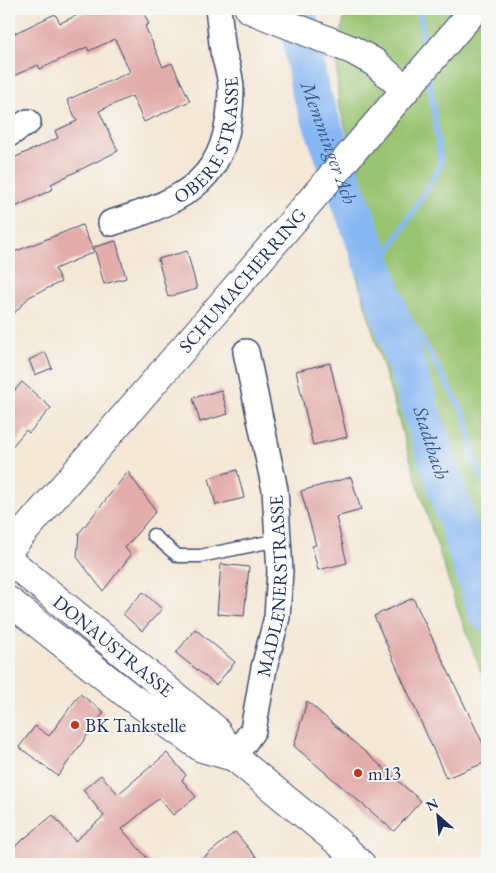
<svg xmlns="http://www.w3.org/2000/svg" width="496" height="873" font-family="'EB Garamond',serif">
<rect width="100%" height="100%" fill="#f6f6f2"/>
<filter id="ink" filterUnits="userSpaceOnUse"><feTurbulence type="fractalNoise" baseFrequency=".02" numOctaves="2"/><feDisplacementMap in="SourceGraphic" scale="10" xChannelSelector="R" yChannelSelector="G"/><feConvolveMatrix kernelMatrix="1 2 1 2 8 2 1 2 1" color-interpolation-filters="sRGB"/></filter>
<filter id="wash" filterUnits="userSpaceOnUse"><feTurbulence type="fractalNoise" baseFrequency=".0096" numOctaves="4" result="noise"/><feDisplacementMap in="SourceGraphic" scale="20" xChannelSelector="R" yChannelSelector="G"/><feGaussianBlur stdDeviation="1.12" result="paint"/><feColorMatrix in="noise" values="0 0 0 0 0 0 0 0 0 0 0 0 0 0 0 0 0 1.4 0 .05"/><feComposite in="paint" operator="in"/></filter>
<g filter="url(#wash)">
<rect width="100%" height="100%" fill="#f4e7d5"/>
<polygon fill="#98c370" stroke="#5a7967" points="345,9 487,9 487,688 459,613 421,496 357,277 350,231 363,183 338,103 337,61"/>
<g fill="none" stroke-linecap="round" stroke-linejoin="round">
<g stroke="#87b7f3" stroke-width="6">
<polyline points="419,9 426,53"/>
<polyline points="376,272 441,165 429,75"/>
<polyline points="387,306 411,321 466,417 474,460 487,486"/>
</g>
<path stroke="#87b7f3" stroke-width="38" id="s1" d="M297,9L309,87L376,272L487,613"/>
</g>
<g id="blocks">
<g fill="#e2acaa">
<polygon points="91,9 142,9 149,24 145,26 163,67 172,63 190,101 144,122 132,96 99,111 118,151 51,184 53,189 9,210 9,160 58,138 55,131 77,121 67,100 130,72 115,39 89,51 87,47 40,69 38,65 9,78 9,36 55,14 60,23"/>
<polygon points="82,225 94,252 55,269 61,282 29,297 9,319 9,254"/>
<polygon points="116,241 126,278 104,284 94,247"/>
<polygon points="187,251 197,289 168,297 158,259"/>
<polygon points="45,352 52,368 35,375 29,360"/>
<polygon points="330,363 347,437 313,445 296,371"/>
<polygon points="22,382 51,408 29,433 26,430 9,450 9,397"/>
<polygon points="221,390 228,414 200,422 193,398"/>
<polygon points="237,470 244,498 216,505 209,478"/>
<polygon points="128,472 156,511 125,548 131,555 103,591 77,557 79,533"/>
<polygon points="351,477 361,510 336,517 347,563 318,570 312,546 316,545 301,491"/>
<polygon points="221,564 249,567 244,616 217,614"/>
<polygon points="143,592 162,609 142,631 123,614"/>
<polygon points="413,598 487,752 487,762 446,778 374,616"/>
<polygon points="195,629 235,662 216,685 176,653"/>
<polygon points="80,694 104,712 58,776 19,747 35,726 49,736"/>
<polygon points="307,701 421,801 394,831 294,746"/>
<polygon points="167,753 186,775 182,780 196,797 173,815 159,798 122,829 152,864 9,864 9,851 53,815 75,841 104,816 83,790 101,775 118,794"/>
<polygon points="235,832 262,864 196,864"/>
</g>
</g>
</g>
<g filter="url(#ink)">
<use href="#blocks" fill-opacity="0" stroke="#3c4b70" stroke-width="1"/>
<g fill="none" stroke-linecap="round" stroke-linejoin="round">
<defs>
<polyline id="lane" points="153,535 178,556 200,556 278,540"/>
<g id="street">
<polyline points="9,134 28,122"/>
<path id="s2" d="M111,223C189,199 230,179 231,89C231,76 226,63 223,51C221,37 220,23 218,9"/>
<path id="s3" d="M234,757L253,730L264,668L277,617L280,571L275,490L246,352"/>
</g>
<g id="secondary">
<polyline points="249,9 352,50 374,62 405,89"/>
<path id="s4" d="M9,549L208,320L475,9"/>
<path id="s5" d="M9,560L214,728L234,757L338,842L361,864"/>
<polyline points="9,601 129,696 202,748 234,757"/>
</g>
</defs>
<use href="#lane" stroke="#3c4b70" stroke-width="15"/>
<use href="#street" stroke="#3c4b70" stroke-width="28"/>
<use href="#secondary" stroke="#3c4b70" stroke-width="30"/>
<use href="#lane" stroke="#fff" stroke-width="12"/>
<use href="#street" stroke="#fff" stroke-width="25"/>
<use href="#secondary" stroke="#fff" stroke-width="28"/>
</g>
</g>
<g fill="#c8321e" stroke="#f6f6f2" stroke-width="2">
<circle cx="75" cy="725" r="5"/>
<circle cx="358" cy="773" r="5"/>
</g>
<g text-anchor="middle" stroke-width="4" stroke-linejoin="round" paint-order="stroke">
<g font-size="19" fill="#1b2f5e" stroke="#f6f6f2">
<text dy="7" stroke="none"><textPath href="#s2" startOffset="140">OBERE STRASSE</textPath></text>
<text dy="7" stroke="none"><textPath href="#s4" startOffset="356">SCHUMACHERRING</textPath></text>
<text dy="7" stroke="none"><textPath href="#s3" startOffset="179">MADLENERSTRASSE</textPath></text>
<text dy="7" stroke="none"><textPath href="#s5" startOffset="135">DONAUSTRASSE</textPath></text>
</g>
<g font-size="19" fill="#1b2f5e" stroke="#f6f6f2" text-anchor="start">
<text x="85" y="732">BK Tankstelle</text>
<text x="368" y="780">m13</text>
</g>
<g font-size="20" font-style="italic" fill="#3b588b" stroke="#f6f6f2">
<text dy="7" stroke="none"><textPath href="#s1" startOffset="138">Memminger Ach</textPath></text>
<text dy="7" stroke="none"><textPath href="#s1" startOffset="455">Stadtbach</textPath></text>
</g>
</g>
<rect width="496" height="873" fill="none" stroke="#f6f6f2" stroke-width="30"/>
<g transform="translate(438 816) rotate(333)" stroke="#f6f6f2" stroke-width="4" paint-order="stroke">
<path d="M0-4L9 19L0 12L-9 19Z" fill="#1b2f5e"/>
<text y="-8" font-size="14" font-weight="bold" text-anchor="middle" fill="#1b2f5e">N</text>
</g>
</svg>
